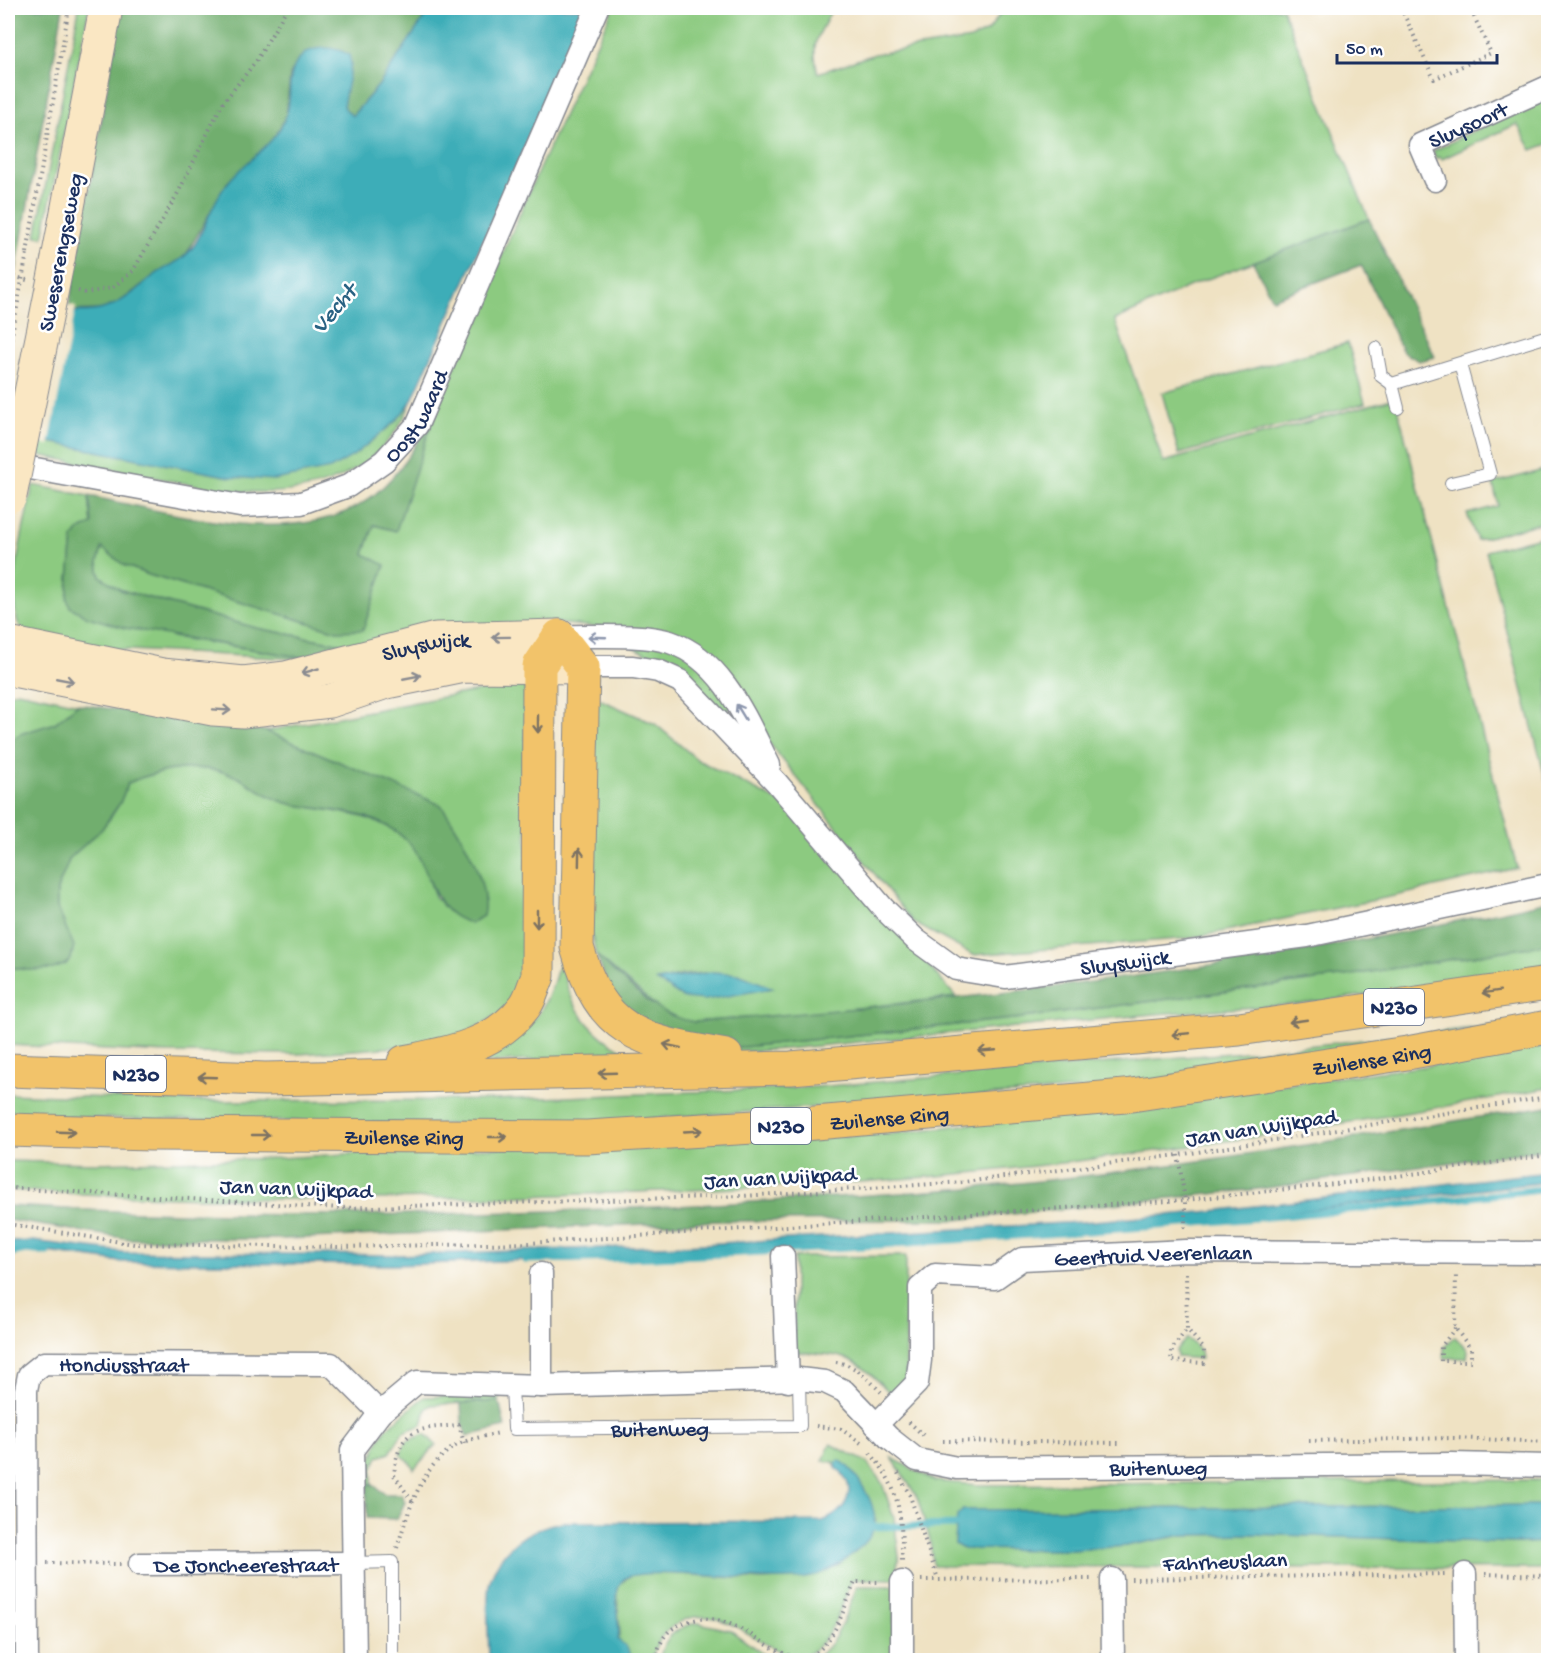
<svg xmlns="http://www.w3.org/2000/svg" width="1556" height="1668" font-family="'Gochi Hand',sans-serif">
<rect width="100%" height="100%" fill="#fff"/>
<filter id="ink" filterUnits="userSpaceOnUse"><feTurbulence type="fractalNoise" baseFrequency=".0167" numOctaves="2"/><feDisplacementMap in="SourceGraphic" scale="12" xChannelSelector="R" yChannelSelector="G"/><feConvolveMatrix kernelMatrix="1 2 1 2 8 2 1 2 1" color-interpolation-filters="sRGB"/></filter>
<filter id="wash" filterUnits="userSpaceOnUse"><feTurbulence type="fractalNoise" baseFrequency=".008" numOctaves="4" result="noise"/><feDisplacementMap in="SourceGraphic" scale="24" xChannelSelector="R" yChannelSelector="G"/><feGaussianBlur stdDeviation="1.35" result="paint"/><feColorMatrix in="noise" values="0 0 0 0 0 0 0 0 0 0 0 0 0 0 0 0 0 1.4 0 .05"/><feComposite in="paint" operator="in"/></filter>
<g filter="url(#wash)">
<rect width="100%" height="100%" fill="#efe2c3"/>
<g fill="#8cca80" stroke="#547c6f" stroke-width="1.5" fill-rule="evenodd">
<polygon points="79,8 89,8 43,237 36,236"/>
<path d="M613,8H832C821,37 809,37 818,73L875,54L971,39L989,30L1004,8H1282L1369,219L1197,283L1115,320L1163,462L1395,398L1517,868L1409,893L1192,938L973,955L914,923L736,702L726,713L682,673L596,627L545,622L358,647L256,628L121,590L100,576L98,562L102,547L124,565L149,575L337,631L385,566L364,554L374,525L396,530L436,409L539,169Z"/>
<polygon points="1548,95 1548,144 1532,150 1517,124 1442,159 1440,157 1436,159 1433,151"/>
<polygon points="1348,343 1365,403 1179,454 1162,393"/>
<path d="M411,402C403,424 390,441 372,457C306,513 218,489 141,475C97,466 52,459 8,448V434L231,477L353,456L396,421Z"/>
<polygon points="1548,469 1548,521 1477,540 1467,514 1498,506 1493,483"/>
<path d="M33,485L89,496L92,524L78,531L73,538L69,580L173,637L318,660L54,646C45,642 31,638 24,632C0,609 27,516 33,485Z"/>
<polygon points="1548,535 1548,788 1486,551"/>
<path d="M525,684L528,946L515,1004L451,1043L300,1054L168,1053L8,1045V967L29,970L65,925L57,907V890L63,874L70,858L109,820L120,803L128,783C160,769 202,762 235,776C253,784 269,799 288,803C329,813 370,810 405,838C422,853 428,879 436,899L485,901L467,849L441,805L266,731L453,695Z"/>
<polygon points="17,691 78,704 55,723 8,743 8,695"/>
<path d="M590,695L655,724L698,760L791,808L956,997L813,1013L694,1022L679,1020L664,1013L596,955L582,884ZM712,972L738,974L772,988L683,998L658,981L683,975Z"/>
<polygon points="1548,944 1548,970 1300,1004 1155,1014 784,1049 708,1054 724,1049 1022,1018 1339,977"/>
<path d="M561,955C565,1002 589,1036 632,1055L479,1063C530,1025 546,1022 561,955Z"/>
<polygon points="1502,1025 1124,1086 543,1126 8,1116 8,1094 189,1101 491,1100 816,1087 1269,1050"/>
<path d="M1548,1045V1088C1350,1124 1149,1156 948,1175C845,1185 741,1188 637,1192C427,1201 217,1203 8,1190V1161L96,1163L280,1158L380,1152L891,1134L1427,1066Z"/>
<path d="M906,1256V1382L893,1396C854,1356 850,1355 794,1352V1257Z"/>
<polygon points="1455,1337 1468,1350 1467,1358 1444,1358 1444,1347"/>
<polygon points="1187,1338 1200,1351 1201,1359 1177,1357 1176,1350"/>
<polygon points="498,1394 499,1401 431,1405 426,1409 422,1425 403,1432 390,1453 378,1457 372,1470 372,1484 367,1485 367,1470 379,1440 387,1428 424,1397"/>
<polygon points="425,1434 436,1445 414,1469 409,1461 400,1454 407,1441"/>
<path d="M830,1444L867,1462L882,1483L894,1518L899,1557L894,1579H852C841,1606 831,1646 801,1658C757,1651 718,1594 673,1626C660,1635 655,1645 652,1660H630L631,1656L618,1640L620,1632L617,1593L619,1585L631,1575L653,1572L762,1580L809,1577L839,1565L876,1521L836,1463V1468L833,1462L823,1461Z"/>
<polygon points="892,1458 935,1481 978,1485 1548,1480 1548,1505 963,1510 957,1516 955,1544 963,1549 1072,1550 1125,1546 1183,1535 1252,1534 1518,1543 1548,1542 1548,1569 933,1566 930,1540 917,1497"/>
<path d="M857,1586H894V1660H809C837,1651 847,1610 857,1586Z"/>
<path d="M699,1623L730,1630L764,1655V1660H660C662,1638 678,1625 699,1623Z"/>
</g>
<g fill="#71ae6e" stroke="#466e66" stroke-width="1.5">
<polygon points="8,8 63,8 16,271 8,270"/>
<polygon points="121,8 431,8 379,85 352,116 342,106 351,64 299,59 290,75 286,117 272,141 227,183 184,258 153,276 120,302 101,310 68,311"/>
<polygon points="1369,219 1435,357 1419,361 1403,352 1361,265 1272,299 1253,262"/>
<path d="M436,409L396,531L374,525L364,554L385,565L363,630L337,631L149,575L124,565L102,548L98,562L100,576L121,590L256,628L358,647L318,660L125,628L88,617L70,607L67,599L73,538L78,531L92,524L89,496C175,513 315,558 385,485C407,463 421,436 436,409Z"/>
<path d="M78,704L266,731L441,805C460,832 491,882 483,916L471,923C428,913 433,867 407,841C375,808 328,813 287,803C268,798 252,784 235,776C202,762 160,769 128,783L120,803L102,829L70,858L57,890V907L74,946L71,958L66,964L53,969L29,970L8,967V743L20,734L55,723Z"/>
<path d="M1548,901V944L1339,977L1022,1018L724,1049H697L616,1004L596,955C625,980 655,1016 694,1022C981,1000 1268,966 1548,901Z"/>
<path d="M1548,1106V1149L1259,1189L955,1220L720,1221L284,1239H130L8,1220V1206C267,1221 526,1216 785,1200C849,1196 914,1193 979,1187C1170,1170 1359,1136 1548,1106Z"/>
<polygon points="499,1401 505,1427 467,1436 462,1423 461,1403"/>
<polygon points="372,1484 385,1494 401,1494 405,1502 397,1519 367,1518 367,1485"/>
</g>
<g fill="#3cadb8" stroke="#2c6e8b" stroke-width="1.5">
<path d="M431,8H587L411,402L396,421L353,456L330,469L274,480L231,477L8,434V304C33,307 79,316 103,309C122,303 137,290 152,277C167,265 184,262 195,244C207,224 214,198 230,180C248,159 276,144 286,116C293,97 285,77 299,59C310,45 334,45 349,55L351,64L343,106L352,116L379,85Z"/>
<polygon points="712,972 738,974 773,988 705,1000 683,998 657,981"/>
<polygon points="1548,1172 1548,1182 1205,1222 685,1254 397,1265 121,1262 32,1250 8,1253 8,1242 33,1241 123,1252 396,1255 685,1245 1080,1222 1203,1212"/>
<path d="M839,1460C852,1467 864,1487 870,1500C879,1522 875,1536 857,1550C843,1562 827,1573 810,1577C773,1586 641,1564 624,1579C609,1592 622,1623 618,1640L626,1646L631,1656L630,1660H489C489,1641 485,1597 490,1581C501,1547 528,1528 562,1522L822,1521C847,1512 860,1487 836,1468V1463Z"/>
<polygon points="1548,1505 1548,1542 1518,1543 1252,1534 1183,1535 1125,1546 1072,1550 963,1549 955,1544 957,1516 963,1510"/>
</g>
<polygon fill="#efe2c3" points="12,301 76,306 49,445 8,437 8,322"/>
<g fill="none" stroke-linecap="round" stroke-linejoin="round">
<g stroke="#3cadb8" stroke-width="7">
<polyline points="8,1254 25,1250 47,1252"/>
<path d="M525,1260C673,1259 821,1249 968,1239C1162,1227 1355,1212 1548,1188"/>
<polyline points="867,1527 964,1525"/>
</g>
</g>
</g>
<g filter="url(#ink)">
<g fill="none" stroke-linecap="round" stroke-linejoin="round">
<defs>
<g id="lane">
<polyline points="1376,348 1381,376 1392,384 1548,336"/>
<polyline points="1392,384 1398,408"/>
<polyline points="1451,483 1490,474 1460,364"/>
<path id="s1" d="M512,1386L514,1429L800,1426L799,1379"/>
<polyline points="354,1563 392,1562 392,1660"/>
</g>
<g id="street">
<path id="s2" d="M1435,180L1420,145L1548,87"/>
<path id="s3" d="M8,464L240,506L301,503L348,486L384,461L417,425L597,8"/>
<path d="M559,636C590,637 643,633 670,642C723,660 746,719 769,765"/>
<path id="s4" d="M583,667H633L658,671L680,681L777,783L884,909L916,940L956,969L1005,977L1307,936L1548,885"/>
<polyline points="783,1256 788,1381"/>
<polyline points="541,1274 541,1386"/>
<path id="s5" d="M876,1425L917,1383L920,1360V1288L935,1275L995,1278L1022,1259L1186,1251L1548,1253"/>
<path id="s6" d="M140,1564L354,1563"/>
<polyline points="1465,1574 1466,1660"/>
<polyline points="1112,1579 1113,1660"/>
<polyline points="902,1582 902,1660"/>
<path id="s7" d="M27,1660L26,1390L29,1375L44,1363L331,1364L380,1413"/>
<path id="s8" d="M355,1660L352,1450L380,1413L417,1382L541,1386L799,1379L825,1382L844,1391L889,1438L917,1460L957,1468L1452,1464L1548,1466"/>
</g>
<g id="secondary">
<polyline points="58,259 106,8"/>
<path id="s9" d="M8,643L162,675L243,683L286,678L436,639L559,636"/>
<polyline points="8,669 213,709 243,711 330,701 386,682 464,666 583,667"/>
</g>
<g id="primary">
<path d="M404,1062C448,1053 496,1046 525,1006C531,998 534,985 538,976L539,666L559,636L583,667L577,947C602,1037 644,1041 726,1056"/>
<polyline points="8,1070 265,1079 791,1068 1239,1029 1548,984"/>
<path id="s10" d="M8,1130L150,1134L587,1137L804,1124L1125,1096L1407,1053L1548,1027"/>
</g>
</defs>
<use href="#lane" stroke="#858890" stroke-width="14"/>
<use href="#street" stroke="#858890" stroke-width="25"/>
<use href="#secondary" stroke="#858890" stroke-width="35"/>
<use href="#primary" stroke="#858890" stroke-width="35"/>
<g stroke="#858890" stroke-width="4" stroke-dasharray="1.5 4.5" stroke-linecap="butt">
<polyline points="1401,8 1434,79 1491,53 1470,8"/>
<polyline points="27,253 69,8"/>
<polyline points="8,275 27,280"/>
<polyline points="78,291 86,293 112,288 133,271 179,191 222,104 257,60 287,8"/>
<polyline points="1178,1155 1185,1200 1185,1232"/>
<polyline points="8,1188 340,1208 743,1196 964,1182 1178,1155 1548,1097"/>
<polyline points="8,1224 134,1244 342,1247 530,1243 1185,1200 1354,1182 1548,1155"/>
<polyline points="1186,1273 1187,1329 1204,1349 1204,1363 1171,1361 1172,1349 1187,1329"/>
<polyline points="1455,1328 1441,1347 1441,1361 1471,1361 1471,1349 1455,1328 1456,1272"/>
<path d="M836,1362C856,1365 867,1378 881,1392"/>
<polyline points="909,1422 923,1435"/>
<polyline points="816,1426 841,1429 861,1443"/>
<polyline points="943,1441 1122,1443"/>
<polyline points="1309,1441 1453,1438 1548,1442"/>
<path d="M870,1453C901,1488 902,1518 902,1563"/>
<polyline points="898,1473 910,1496 938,1579"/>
<path d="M412,1501L394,1475C399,1427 416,1429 459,1425L464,1443"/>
<path d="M397,1548C409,1510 421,1464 459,1444C471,1438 487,1436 499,1433"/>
<polyline points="47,1563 121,1564"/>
<polyline points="1485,1574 1548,1576"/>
<polyline points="1131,1579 1445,1574"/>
<polyline points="921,1580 1091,1579"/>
<path d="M656,1660C657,1649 663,1635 672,1629C732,1592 769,1668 811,1656C836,1641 844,1607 855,1582H881"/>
</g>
<use href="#lane" stroke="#fff" stroke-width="12"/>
<use href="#street" stroke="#fff" stroke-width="22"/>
<use href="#secondary" stroke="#fae7c3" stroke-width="33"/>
<use href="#primary" stroke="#f2c36a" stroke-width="33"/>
<defs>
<polyline id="secondary-bridge" points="10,496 58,259"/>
</defs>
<use href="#secondary-bridge" stroke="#858890" stroke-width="35" stroke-linecap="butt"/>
<polyline stroke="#858890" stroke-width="4" stroke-dasharray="1.5 4.5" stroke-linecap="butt" points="8,356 27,253"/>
<use href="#secondary-bridge" stroke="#fae7c3" stroke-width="33"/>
</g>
<defs><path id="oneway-shaft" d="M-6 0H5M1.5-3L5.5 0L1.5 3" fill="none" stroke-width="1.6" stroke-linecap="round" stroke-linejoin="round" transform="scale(1.5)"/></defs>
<g stroke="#8a8b90">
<use href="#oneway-shaft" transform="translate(501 637) rotate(179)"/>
<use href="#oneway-shaft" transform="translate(310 671) rotate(164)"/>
<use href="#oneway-shaft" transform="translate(412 677) rotate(-11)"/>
<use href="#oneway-shaft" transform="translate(65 680) rotate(11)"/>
<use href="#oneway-shaft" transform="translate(222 710) rotate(4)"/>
</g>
<g stroke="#8d97ae">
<use href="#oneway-shaft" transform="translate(597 637) rotate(-178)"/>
<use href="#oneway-shaft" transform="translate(741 712) rotate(-121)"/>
</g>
<g stroke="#7c7263">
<use href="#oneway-shaft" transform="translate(538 724) rotate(90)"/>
<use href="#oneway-shaft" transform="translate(579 857) rotate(-89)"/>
<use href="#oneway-shaft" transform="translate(537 919) rotate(90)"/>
<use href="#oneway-shaft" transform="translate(1491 992) rotate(171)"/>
<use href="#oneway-shaft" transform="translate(1298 1021) rotate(172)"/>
<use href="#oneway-shaft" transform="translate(1181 1034) rotate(175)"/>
<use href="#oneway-shaft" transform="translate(672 1046) rotate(-168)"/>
<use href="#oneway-shaft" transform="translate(987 1051) rotate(175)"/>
<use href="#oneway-shaft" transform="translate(607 1073) rotate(178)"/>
<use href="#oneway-shaft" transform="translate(207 1077) rotate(-178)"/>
<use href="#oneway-shaft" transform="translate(693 1131) rotate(-3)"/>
<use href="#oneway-shaft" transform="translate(66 1132) rotate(2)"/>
<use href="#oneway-shaft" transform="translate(261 1135)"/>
<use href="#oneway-shaft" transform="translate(498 1137)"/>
</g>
</g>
<g text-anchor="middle" stroke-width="5" stroke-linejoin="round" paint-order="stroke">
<g fill="#fff" stroke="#5f6d8e" stroke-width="1.5">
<rect x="1364" y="989" width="60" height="36" rx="4.5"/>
<rect x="106" y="1056" width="60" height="36" rx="4.5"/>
<rect x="751" y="1108" width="60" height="36" rx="4.5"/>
</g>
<g font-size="21" font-weight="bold" fill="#1b2f5e">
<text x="1394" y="1014">N230</text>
<text x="136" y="1081">N230</text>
<text x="781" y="1133">N230</text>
</g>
<g font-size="22" fill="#1b2f5e" stroke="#fff">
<text dy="8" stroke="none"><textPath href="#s2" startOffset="90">Sluysoort</textPath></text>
<text transform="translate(59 252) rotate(-79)" y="8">Sweserengseweg</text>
<text dy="8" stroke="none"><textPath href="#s3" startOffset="447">Oostwaard</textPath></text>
<text dy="8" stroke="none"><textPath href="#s9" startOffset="426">Sluyswijck</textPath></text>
<text dy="8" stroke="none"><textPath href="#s4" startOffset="670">Sluyswijck</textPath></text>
<text dy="8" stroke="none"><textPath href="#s10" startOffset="1368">Zuilense Ring</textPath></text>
<text dy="8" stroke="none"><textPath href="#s10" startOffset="882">Zuilense Ring</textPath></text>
<text transform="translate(1261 1126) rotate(-9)" y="8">Jan van Wijkpad</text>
<text dy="8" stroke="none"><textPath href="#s10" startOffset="396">Zuilense Ring</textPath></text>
<text transform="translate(780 1176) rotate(-3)" y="8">Jan van Wijkpad</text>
<text transform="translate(296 1187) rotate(2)" y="8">Jan van Wijkpad</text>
<text dy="8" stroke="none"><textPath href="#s5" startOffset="398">Geertruid Veerenlaan</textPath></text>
<text dy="8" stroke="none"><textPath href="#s7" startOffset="384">Hondiusstraat</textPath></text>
<text dy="8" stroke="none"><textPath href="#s1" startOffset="189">Buitenweg</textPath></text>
<text dy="8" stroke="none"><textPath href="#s8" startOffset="1077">Buitenweg</textPath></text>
<text transform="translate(1225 1560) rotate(-2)" y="8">Fahrheuslaan</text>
<text dy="8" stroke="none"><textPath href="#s6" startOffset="106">De Joncheerestraat</textPath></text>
</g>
<g font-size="24" font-style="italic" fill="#286182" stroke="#fff">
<text transform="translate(333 308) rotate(-50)" y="8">Vecht</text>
</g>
</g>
<rect width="1556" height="1668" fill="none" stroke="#fff" stroke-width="30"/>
<path d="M1337 54v9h160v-9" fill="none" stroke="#1b2f5e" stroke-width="3"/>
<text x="1346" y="54" font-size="18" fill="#1b2f5e" stroke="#ffffff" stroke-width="4.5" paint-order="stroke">50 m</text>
</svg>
